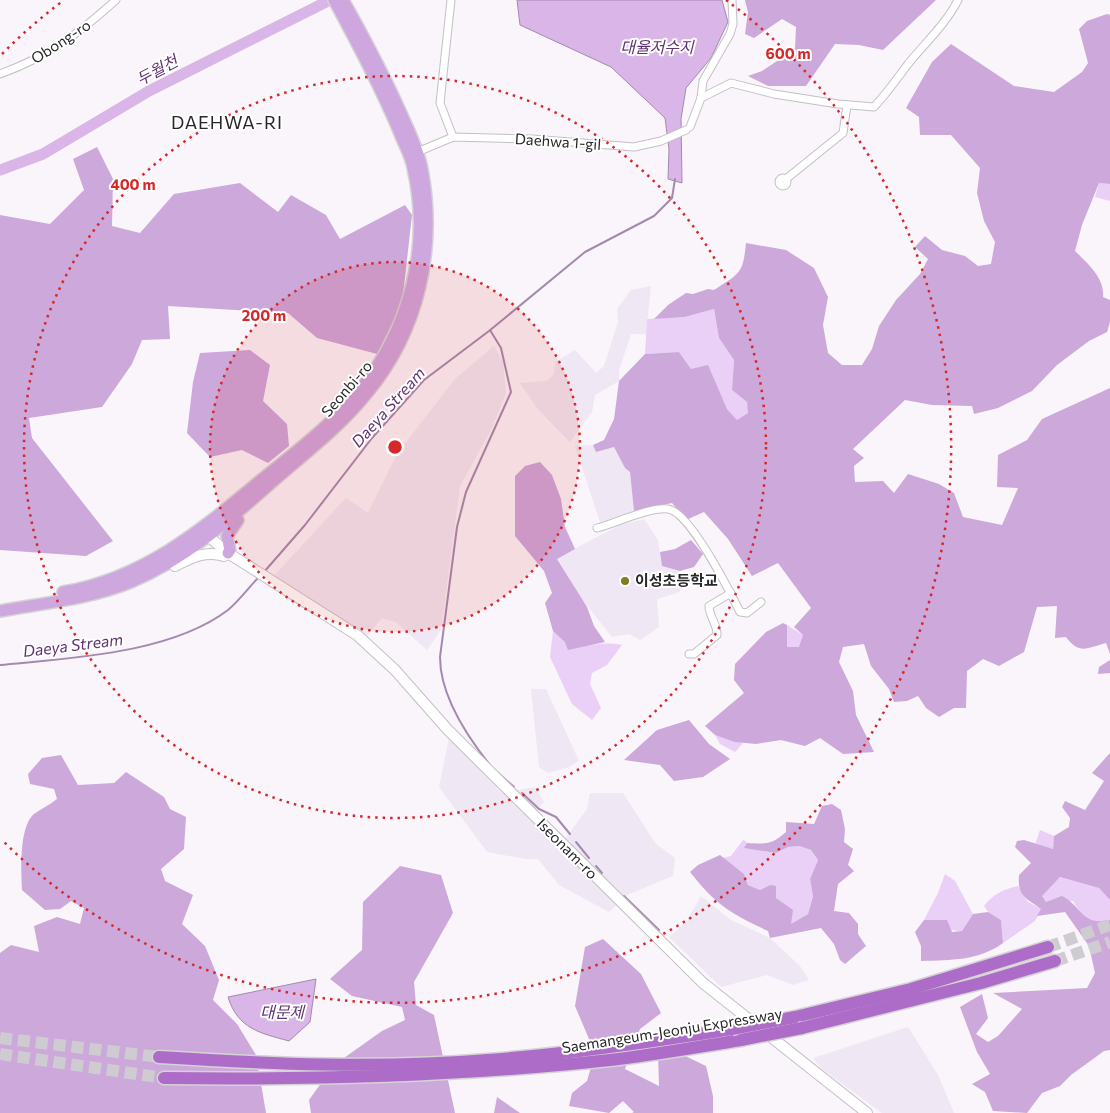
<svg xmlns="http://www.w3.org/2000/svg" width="1110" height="1113" font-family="Commissioner,'Noto Sans KR',sans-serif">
<rect width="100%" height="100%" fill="#f9f5fb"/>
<g fill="#efe7f3">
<polygon points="651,286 646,334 631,334 619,370 619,381 595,395 592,412 570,442 537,408 520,383 547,381 554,374 555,362 575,350 596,373 604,366 618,322 617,309 631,290"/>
<polygon points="494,346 503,362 506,393 491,430 460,486 441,630 427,650 396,622 382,618 366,637 351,624 273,577 346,498 368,513 397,454 455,379"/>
<polygon points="593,445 596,451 614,447 625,468 630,472 634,511 600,522 575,446"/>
<polygon points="644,519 658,540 662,566 680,571 680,592 657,599 659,627 640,640 629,634 612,637 581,598 557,558 620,525"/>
<polygon points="531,689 546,689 579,761 569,767 548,773 539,767"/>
<polygon points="449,738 502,793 535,787 544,802 535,812 565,839 587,809 590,793 623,793 656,844 675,858 673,876 629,894 609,912 559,885 538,859 526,859 487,852 439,787"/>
<polygon points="701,896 731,920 770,938 800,966 809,980 793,985 767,975 721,987 669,937 686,922"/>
<polygon points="908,1027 938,1075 954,1113 882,1113 821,1068 813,1058"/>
</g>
<g fill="#eacff6">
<polygon points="1099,183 1110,184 1110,201 1095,197"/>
<polygon points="714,309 719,338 734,360 732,390 747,402 749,413 737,420 727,409 719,392 691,369 679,352 645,354 647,319 685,317"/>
<polygon points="787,625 803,635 800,647 786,647"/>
<path d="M553,631C584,658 589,638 622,645L607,665L592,673L590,684L601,708L592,720L572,704L550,657Z"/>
<polygon points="715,735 743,743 735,752 720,744"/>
<polygon points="1040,830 1054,836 1053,849 1035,845"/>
<polygon points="743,840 747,842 745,848 776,853 788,847 799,846 811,850 818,860 810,879 813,895 808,914 790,925 770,885 760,890 748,885 744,874 723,858 731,856"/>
<path d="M945,874L955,881L973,914L962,931C947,932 939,919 924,920L938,893Z"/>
<path d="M1060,877L1099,888L1110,900V920C1090,924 1083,918 1073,901L1046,902L1041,896Z"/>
<path d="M1018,886L1028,902L1042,909L1035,921L1003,943L1001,920L988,912L984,906C993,894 1004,889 1018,886Z"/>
</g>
<g fill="#cca8db">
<polygon points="745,0 936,0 883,50 859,45 835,44 806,86 768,86 748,76 762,71 795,49 796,27 782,19 754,38 745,34 748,12"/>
<path d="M1107,14L1110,15V184L1099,183L1082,225L1075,251C1087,263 1105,278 1103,297L1110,300V322L1107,332L1089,341L1057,365L1032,391L998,408L974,414L972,406L932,405L905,400L853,449L864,458L854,466L855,482L883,481L894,493L908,474L939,484L954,493L963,517L1002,525L1018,488L997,487L998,455L1027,440L1042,419L1110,388V654L1106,643C1087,648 1079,655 1066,637L1055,638L1057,606L1037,607L1024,652L999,666L983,659L967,671L966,708H954L939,717L926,708L918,696L907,701L894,702L889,689L871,666L864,644L843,647L839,662L853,691L856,715L874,752L843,754L820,738L805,746L781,740L756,744L735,742L715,735L705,726L744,693L734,680L735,664L766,632L783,623L787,625V647H799L803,635L794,627L811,608L778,563L752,576L728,539L704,512L686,520L672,503L634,511L630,472L625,468L614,447L596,452L593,445L604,440L614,419L619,381L645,354L679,352L691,369L708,365L727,409L737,420L748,413L747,402L732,390L734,360L719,338L714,309L685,317L654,319L668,305L686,293L693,294L708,289L714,290C740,273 743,274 746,243L786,250L814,268L828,297L823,325L828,353L842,365H862L872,349L879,326L896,300L920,274L928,259L915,247L925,236L942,250L965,256L978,266L991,264L995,242L984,221L977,193L980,168L951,135H920L919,117L906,108L932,62L951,44L1014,86L1054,92L1082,72L1088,63L1079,29L1087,21Z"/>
<polygon points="97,147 113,179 112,226 140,233 174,194 240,183 278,212 291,195 326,215 340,239 405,205 412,215 402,304 377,354 317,338 288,313 168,306 170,339 142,340 132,364 102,407 29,418 32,438 113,541 86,556 0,550 0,215 50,224 84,190 73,159"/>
<polygon points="250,350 270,365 263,401 287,424 289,446 268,463 242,450 210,457 187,433 193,382 200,353"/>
<polygon points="540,462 552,475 561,499 565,527 575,549 557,559 587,607 594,626 605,642 568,650 565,642 553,631 545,603 552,593 544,571 515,536 515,476 525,466"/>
<polygon points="691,540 703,554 694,567 680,571 662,566 660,552 675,549"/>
<polygon points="1110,660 1110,673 1098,674 1099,667"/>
<polygon points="689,720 709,744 730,759 703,777 674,781 660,765 624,760 657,730"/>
<path d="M1110,753V900L1099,888L1060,877L1042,896L1046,902L1062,896C1083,907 1081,926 1110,920V1050L1104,1051L1071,1075L1060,1086L1042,1093L1027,1113L993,1111L985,1092L972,1084L990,1074L977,1052L960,1007L982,994L988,1018L976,1034L988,1042L998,1036L1022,1009L993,993L1087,988L1095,973L1089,946L1065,912L1037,916L1041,909C1027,898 1017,897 1019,875L1031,863L1015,847L1017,841L1024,840L1053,849L1054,836L1069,827L1070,818L1062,807L1065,801L1085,810L1104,781L1092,773Z"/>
<path d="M61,755L78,785L114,783L126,772L164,797L170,809L186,817L184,849L161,869L165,881L193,895L182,924L205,946L219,980L213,1000L237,1024L256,1055L266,1113H0V953L11,945L39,952L34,926L57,917L80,924L84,908L71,901L60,909L45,910L22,890C21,872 19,826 34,814C42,808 50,805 57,799L54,789L30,784L28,774L42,758Z"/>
<path d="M832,804L841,810L845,829L844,842L853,849L848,865L854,871L838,884L834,911L849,913L858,924V934L866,946L845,964L840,960L834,944L821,928L770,938L768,931C730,913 717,906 690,872L698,865L720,855L744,874L748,885L760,890L770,885L776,886V898L793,910L791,924L808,914L813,896L810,879L818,860L811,850L799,846L788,847L776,853L744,848L747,843C766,844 771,845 786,832V822L814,824L822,806Z"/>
<polygon points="400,866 441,875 453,913 414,982 416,1005 434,1015 455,1113 311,1113 309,1100 334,1065 382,1031 405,1020 402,1007 352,996 330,979 362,950 363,902"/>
<path d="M988,912L1001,920L1003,943C978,961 951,960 921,961V946L915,932L924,920H947L952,932L962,931L973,914Z"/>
<polygon points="603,939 641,974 661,1013 640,1029 625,1069 659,1086 658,1053 679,1053 706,1066 713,1096 713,1113 632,1113 634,1112 623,1101 609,1113 569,1106 572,1093 587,1081 595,1053 575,1006 585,947"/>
<polygon points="497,1097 520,1113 494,1113"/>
</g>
<g fill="#d9b5e8" stroke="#a48aae">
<polygon points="517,0 722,0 728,22 711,58 686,88 681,119 682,183 668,179 669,149 665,118 611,67 520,25"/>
<path d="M316,979L310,1022L289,1041C260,1033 238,1029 228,997Z"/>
</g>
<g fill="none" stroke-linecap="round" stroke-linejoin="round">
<g stroke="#a48aae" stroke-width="2">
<polyline points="264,572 305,525 372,438 424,380 489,331 585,252 654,216 672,198 675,179"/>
<path d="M0,665C70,658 170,654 228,610C239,601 249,587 259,577"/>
<path d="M490,765C466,735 440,696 440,657L457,527L466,492L511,392L501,348L490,330"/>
<polyline points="497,772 514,787"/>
<polyline points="522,793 539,809 556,817 570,834"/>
<polyline points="576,842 589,858"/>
<polyline points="596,866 602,873"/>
<polyline points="624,896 659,930"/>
</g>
<polyline stroke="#d9b5e8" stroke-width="11" points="0,170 43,154 149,91 330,0"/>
<g stroke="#cfccd1" stroke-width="12" stroke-dasharray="12 6" stroke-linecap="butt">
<polyline points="1048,947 1110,925"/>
<polyline points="1055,961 1110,942"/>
<polyline points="0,1038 159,1057"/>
<polyline points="0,1054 164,1078"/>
</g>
<defs>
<g id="minor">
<polyline points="451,0 440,103 453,137"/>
<path d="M0,74C49,56 77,35 116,0"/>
<path d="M701,98L731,83L774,94L838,104L874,107C887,93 897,79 908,64C925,43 946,24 958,0"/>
<polyline points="690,127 701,98 703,81 730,34 733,24 732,0"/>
<polyline points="415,153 453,137 532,139 634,147 661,141 686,130"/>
<circle cx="783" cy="182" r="4"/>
<polyline points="786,179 843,133 847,105"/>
<path d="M597,528C616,523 649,507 668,509C690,512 730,592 740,612L747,613L761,602"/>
<path d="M689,654H694L717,635C718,625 709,617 709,606L731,593"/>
</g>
<g id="secondary">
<polyline points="202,531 228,553 357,635 395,670 448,730 703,983 867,1113"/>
<path d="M171,562L175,566C191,558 206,550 224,556L228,554"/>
</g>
<g id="primary">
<polyline points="228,553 230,550 227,536 238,520"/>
<path d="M63,592C142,579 200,531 260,481C294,453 332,425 359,391C410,329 431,246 413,168C411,155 403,143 399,131C380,86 357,43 334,0"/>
<path d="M0,611C44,603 90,599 131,582C186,559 228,521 272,482C304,454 340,427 367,393C419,331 437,248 422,169C419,152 411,136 404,120C386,79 365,39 343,0"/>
</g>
<g id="motorway">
<polyline points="795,1017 911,989 1048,947"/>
<polyline points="802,1028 981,983 1055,961"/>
<path d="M159,1057C268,1064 379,1069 488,1060C570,1054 651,1042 732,1029"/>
<path d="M164,1078C313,1080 462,1076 610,1060C654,1055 697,1047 741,1040"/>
</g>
</defs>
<use href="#minor" stroke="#c4c0c6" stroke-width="9"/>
<use href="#secondary" stroke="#c4c0c6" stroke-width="12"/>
<use href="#primary" stroke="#d4d4d4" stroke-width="14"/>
<use href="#motorway" stroke="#d4d4d4" stroke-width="15"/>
<use href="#minor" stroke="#fff" stroke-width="7"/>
<use href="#secondary" stroke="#fff" stroke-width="10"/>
<use href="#primary" stroke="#cea7df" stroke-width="11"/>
<use href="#motorway" stroke="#ae6cc9" stroke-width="12"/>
<defs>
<g id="motorway-bridge">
<polyline points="732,1029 795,1017"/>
<polyline points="741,1040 802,1028"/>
</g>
</defs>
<use href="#motorway-bridge" stroke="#d4d4d4" stroke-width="15" stroke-linecap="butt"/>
<use href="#motorway-bridge" stroke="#ae6cc9" stroke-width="12"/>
</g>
<circle cx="395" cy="447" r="185" fill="#d62828" fill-opacity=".12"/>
<g fill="none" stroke="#d62828" stroke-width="2.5" stroke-dasharray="2.5 5">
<circle cx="395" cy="447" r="185"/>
<circle cx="395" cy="447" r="371"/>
<path d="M2 54A556 556 0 0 1 64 0M726 0A556 556 0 1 1 2 840"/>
</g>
<circle fill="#827c22" stroke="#fff" stroke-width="2" cx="625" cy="581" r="5"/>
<g text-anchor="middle" stroke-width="4" stroke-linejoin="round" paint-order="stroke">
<g font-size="15" fill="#272628" stroke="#fff">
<text transform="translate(61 42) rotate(-33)" y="5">Obong-ro</text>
<text transform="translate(558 142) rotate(4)" y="5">Daehwa 1-gil</text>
<text transform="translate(347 389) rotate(-49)" y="5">Seonbi-ro</text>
<text transform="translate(567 849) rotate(45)" y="5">Iseonam-ro</text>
<text transform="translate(672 1031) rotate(-9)" y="5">Saemangeum-Jeonju Expressway</text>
</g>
<g font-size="15" font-weight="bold" fill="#272628" stroke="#fff" text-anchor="start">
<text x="635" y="586">이성초등학교</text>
</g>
<g font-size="16" font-style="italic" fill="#603472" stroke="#fff">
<text x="657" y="53">대율저수지</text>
<text transform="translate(157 70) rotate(-28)" y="6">두월천</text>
<text transform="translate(388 407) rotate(-48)" y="6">Daeya Stream</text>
<text transform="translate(73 645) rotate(-7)" y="6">Daeya Stream</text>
<text x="282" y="1018">대문제</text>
</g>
<g font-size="18" letter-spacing="1" fill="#272628" stroke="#fff">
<text x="227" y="129">DAEHWA-RI</text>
</g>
</g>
<circle cx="395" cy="447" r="8" fill="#d62828" stroke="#fff" stroke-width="2.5"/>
<g font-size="15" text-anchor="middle" font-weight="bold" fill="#d62828" stroke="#fff" stroke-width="4" stroke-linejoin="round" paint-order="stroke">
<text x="788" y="59">600 m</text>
<text x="133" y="190">400 m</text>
<text x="264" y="321">200 m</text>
</g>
</svg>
